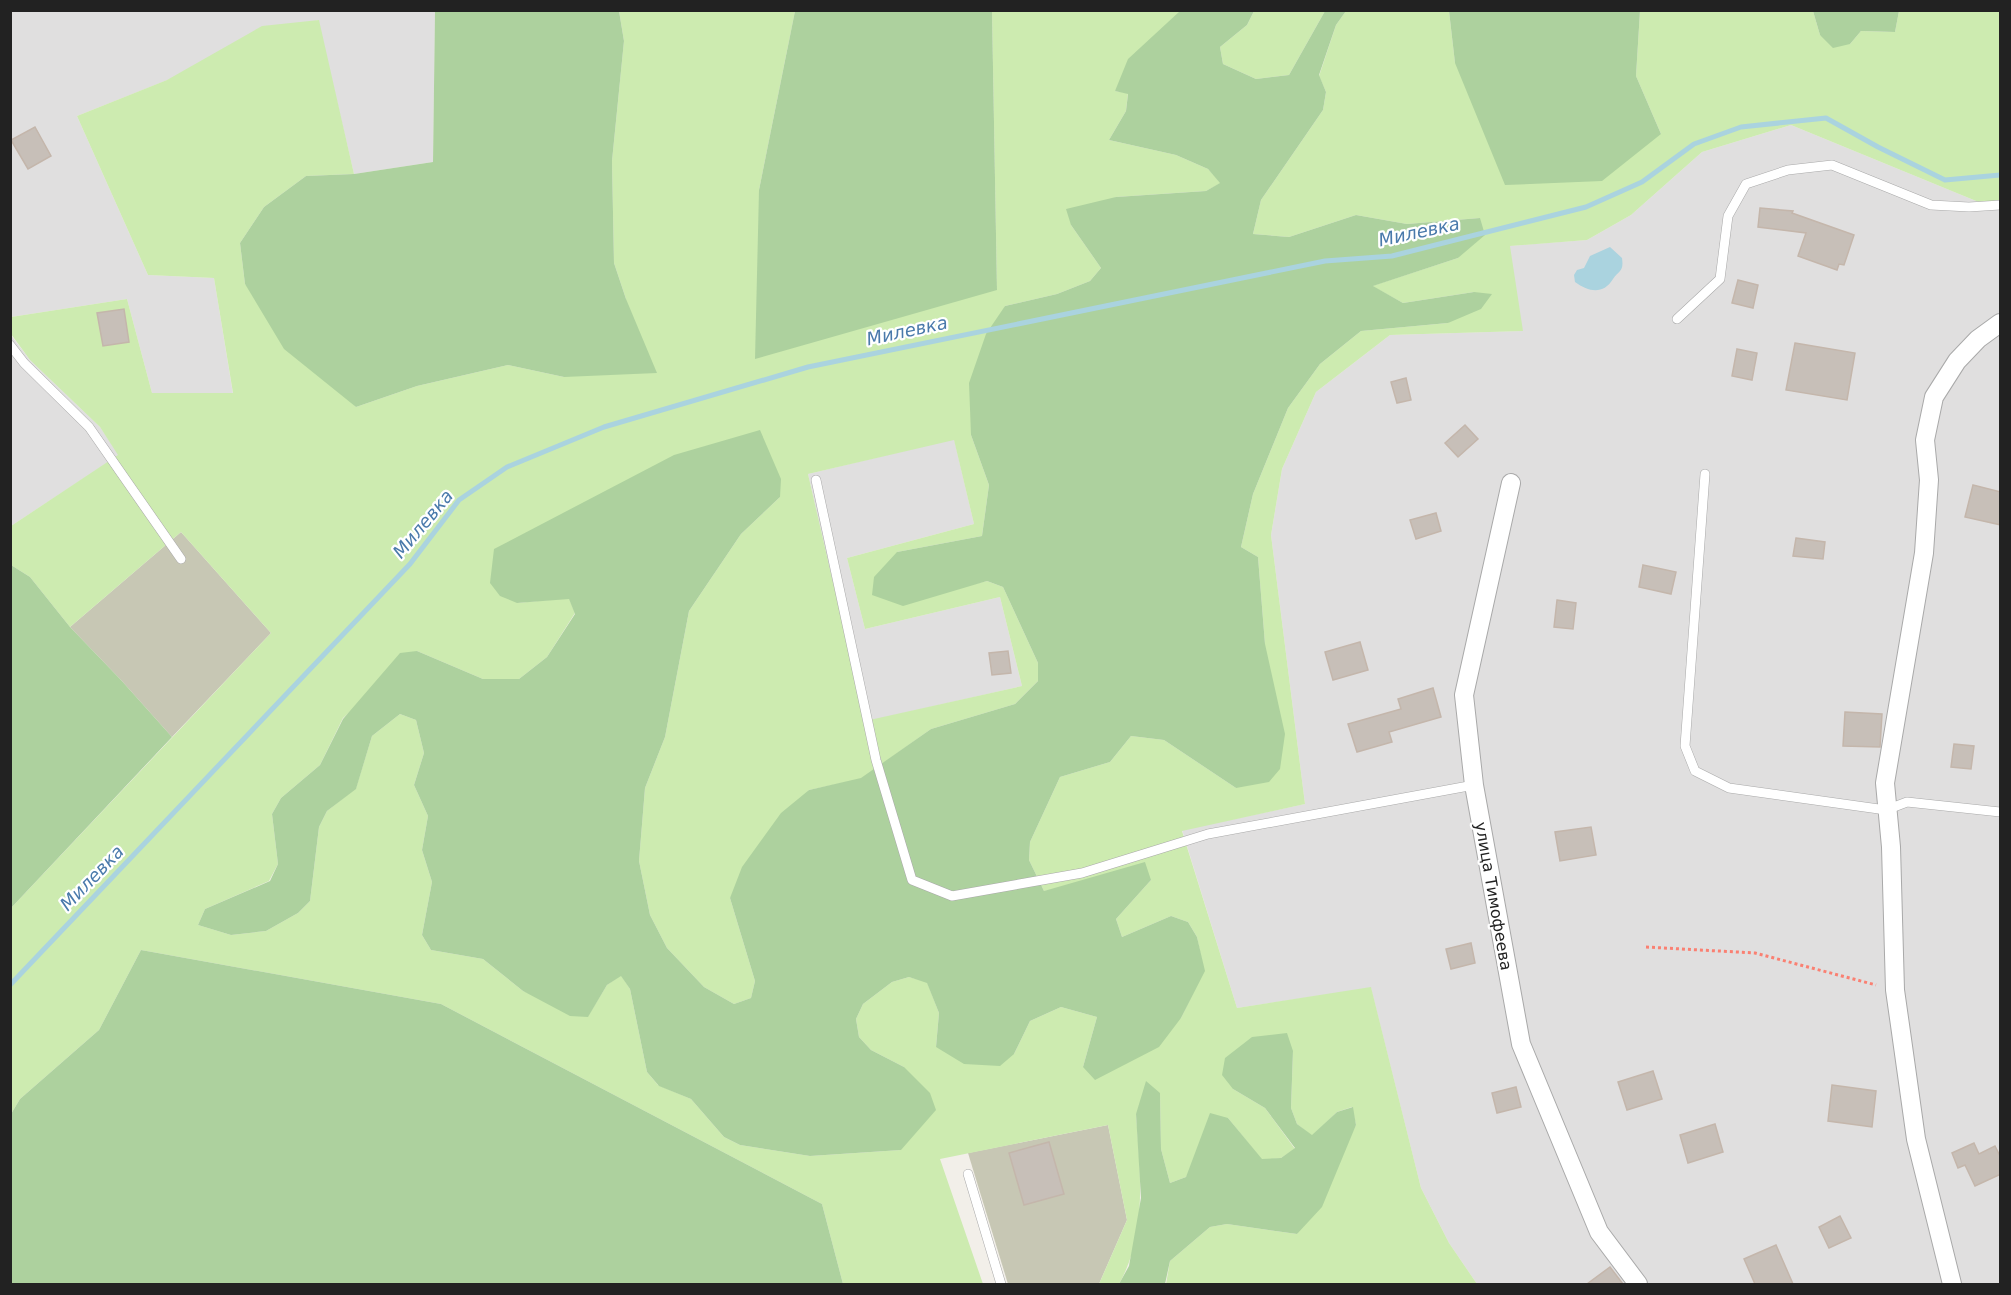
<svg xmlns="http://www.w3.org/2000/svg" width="2011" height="1295" font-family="'DejaVu Sans',sans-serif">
<rect width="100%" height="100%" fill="#f2efe9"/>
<g fill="#e0dfdf">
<polygon points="11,11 435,11 433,162 354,174 318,20 77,116 148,275 214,278 233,394 152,393 127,299 11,317"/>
<polygon points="1791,125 1981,203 2000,200 2000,1284 1477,1284 1449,1243 1421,1188 1371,988 1237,1008 1182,830 1305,804 1271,535 1282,469 1316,392 1390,335 1522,331 1509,246 1587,240 1631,215 1702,152"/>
<polygon points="10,334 30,360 100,427 119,455 11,526"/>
<polygon points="954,439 974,524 847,558 865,629 1000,597 1022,686 864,722 808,474"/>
</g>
<g fill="#c7c7b4">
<polygon points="181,532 271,633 172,737 121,680 70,627"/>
<polygon points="1108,1125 1127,1220 1099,1284 1008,1284 968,1153"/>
</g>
<g fill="#cdebb0" fill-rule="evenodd">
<path d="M619,11H795L759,190L997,290L992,11H1180L1115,91L1128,93L1126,111L1109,140L1176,155L1208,169L1221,183L1206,191L1116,197L1071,225L1101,268L1090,281L1057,294L1005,306L971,435L989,485L982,536L897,552L970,585L987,581L1003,587L1038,663V681L1015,704L931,729L861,779L809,790L730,898L755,981L751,998L734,1004L704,987L667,948L650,915L639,861L645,788L665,737L689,611L741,534L780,497L517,603L569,598L575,613L547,657L519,679H483L417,651L343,718L320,765L281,798L272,814L278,864L269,881L205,909L198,925L231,935L266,931L298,913L310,901L319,827L327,811L356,788L372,736L400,714L416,720L424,753L414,785L428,816L422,850L432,882L422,935L431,950L483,959L523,991L588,1016L607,985L621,975L630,989L647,1072L658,1085L691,1099L724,1137L740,1145L810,1156L901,1150L904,1067L871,1050L859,1037L856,1019L863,1004L892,982L909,977L927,982L939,1013L936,1047L1014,1054L1030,1021L1061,1007L1097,1017L1083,1067L1181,1018L1204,971L1197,937L1188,922L1171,916L1122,937L1116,919L1151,880L1044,891L1029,860L1030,842L1060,777L1110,762L1131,736L1164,740L1236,788L1265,644L1258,557L1241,547L1253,494L1288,408L1320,364L1361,331L1448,323L1474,292L1403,303L1372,286L1458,258L1480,218L1407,224L1356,215L1289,237L1253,234L1261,200L1323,110L1326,92L1319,76L1336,25L1346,11H1449L1455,63L1661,134L1636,76L1640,11H1813L1820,35L1850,44L1861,31L1895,32L1899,11H2000V200L1981,203L1791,125L1702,152L1631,215L1587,240L1510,246L1523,331L1390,335L1316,392L1282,469L1271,535L1305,804L1182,831L1237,1008L1371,987L1421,1188L1449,1243L1477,1284H1166L1170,1261L1210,1227L1227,1224L1297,1234L1356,1125L1352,1107L1337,1112L1312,1136L1297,1124L1291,1108L1293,1051L1233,1089L1265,1108L1295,1149L1281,1158L1262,1160L1228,1118L1186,1177L1170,1183L1161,1149L1160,1093L1136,1114C1140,1170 1148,1233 1119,1284H1099L1127,1220L1108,1125L940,1159L983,1284H843L822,1204L441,1004L141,950L99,1030L20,1099L11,1114V908L271,633L181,532L70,627L30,577L11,565V526L118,455L100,427L30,360L11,334V317L127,299L152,393H233L214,278L148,275L77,116L167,80L262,26L319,20L354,174L306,176L264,207L240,243L245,284L356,407L417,386L508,365L564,377L626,299L614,263L612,161L624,41ZM954,440L974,524L847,558L865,629L1000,597L1022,686L865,721L808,474Z"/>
<polygon points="1254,11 1325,11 1289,75 1256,79 1223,64 1220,47 1247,25"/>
</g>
<g fill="#add19e">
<polygon points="435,11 619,11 624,41 612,161 614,263 626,299 657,373 564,377 508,365 417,386 356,407 284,349 245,284 240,243 264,207 306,176 354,174 433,162"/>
<polygon points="795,11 992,11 997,290 755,359 759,190"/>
<polygon points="1180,11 1254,11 1247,25 1220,47 1223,64 1256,79 1289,75 1325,11 1346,11 1336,25 1319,75 1326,92 1323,110 1261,200 1253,234 1289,237 1356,215 1407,224 1480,218 1485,235 1458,258 1373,286 1403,303 1474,292 1492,294 1481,309 1448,323 1361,331 1320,364 1288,408 1253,494 1241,547 1258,557 1265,644 1285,734 1280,769 1269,782 1236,788 1164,740 1131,736 1110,762 1060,777 1030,842 1029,860 1044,891 1145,862 1151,880 1116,919 1122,937 1171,916 1188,922 1197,937 1205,971 1181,1018 1159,1047 1095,1080 1083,1067 1097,1017 1061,1007 1030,1021 1014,1054 1000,1066 964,1064 936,1047 939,1013 927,983 909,977 892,982 863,1004 856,1019 859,1037 871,1050 904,1067 930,1093 936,1110 901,1150 810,1156 740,1145 724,1137 691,1099 659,1086 647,1072 630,989 621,976 607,985 588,1017 570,1016 523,991 483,959 431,950 422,935 432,882 422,850 428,816 414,785 424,753 416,720 400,714 372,736 356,789 327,811 319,827 310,901 298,913 266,931 231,935 198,925 205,909 270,881 278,864 272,814 281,798 320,765 343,719 400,653 417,651 483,679 519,679 547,657 575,614 569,599 517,603 500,596 490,583 494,549 674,455 760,430 781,479 780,497 741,534 689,611 665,737 645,788 639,861 650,915 667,948 704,987 734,1004 751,998 755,981 730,898 742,867 781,813 809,790 861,778 931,729 1015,704 1038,681 1038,663 1003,587 987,581 903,606 872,595 874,577 897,552 982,536 989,485 971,435 969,383 986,334 1005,306 1057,294 1090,281 1101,268 1071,225 1066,209 1116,197 1206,191 1220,183 1208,169 1176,155 1109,140 1126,111 1128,94 1115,91 1128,59"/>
<polygon points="1449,11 1640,11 1636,76 1661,134 1602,181 1505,185 1455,63"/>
<polygon points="1813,11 1813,10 1899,11 1895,32 1861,31 1850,44 1833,48 1820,35"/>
<polygon points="11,565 30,577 70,627 121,680 172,737 11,908"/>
<polygon points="141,950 441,1004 822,1204 843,1284 11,1284 11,1114 20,1099 99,1030"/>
<polygon points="1287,1033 1293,1051 1291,1108 1297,1124 1312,1135 1337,1112 1353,1107 1356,1125 1322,1207 1297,1234 1227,1224 1210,1227 1170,1261 1165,1284 1119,1284 1129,1266 1141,1198 1136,1114 1146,1081 1160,1093 1161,1149 1170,1183 1186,1177 1210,1113 1228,1118 1262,1159 1281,1158 1295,1148 1265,1108 1233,1089 1222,1075 1225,1058 1252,1037"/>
</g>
<path fill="#aad3df" d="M1610,247L1622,258C1624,272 1619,270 1613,279C1603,295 1589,292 1575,282L1574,275L1577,270L1584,268L1590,256Z"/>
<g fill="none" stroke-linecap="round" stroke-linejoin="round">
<polyline stroke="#aad3df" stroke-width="5" points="10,985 410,564 459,500 507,467 604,427 808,367 1325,261 1392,256 1586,207 1642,182 1694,144 1741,127 1826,118 1878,147 1945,180 2000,175"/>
</g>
<g fill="#c7bfb8" stroke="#c4b6ab" stroke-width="1.5">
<polygon points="35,127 51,156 28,169 11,140"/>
<polygon points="1760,208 1793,211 1792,213 1854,235 1844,265 1839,264 1837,270 1798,256 1806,233 1758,227"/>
<polygon points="1738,280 1758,285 1753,308 1732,303"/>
<polygon points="124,309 129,342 103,346 97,313"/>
<polygon points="1795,343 1855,353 1847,400 1786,390"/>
<polygon points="1737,349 1757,353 1752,380 1732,376"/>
<polygon points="1406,378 1411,400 1397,403 1391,382"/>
<polygon points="1465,425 1478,439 1458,457 1445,443"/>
<polygon points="1973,485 2001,492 2001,525 1965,517"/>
<polygon points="1436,513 1441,531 1416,539 1410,520"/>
<polygon points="1796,538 1825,542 1823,559 1793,556"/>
<polygon points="1643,565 1676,572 1671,594 1639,587"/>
<polygon points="1557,600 1576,603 1573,629 1554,627"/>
<polygon points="1360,642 1368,670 1333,680 1325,652"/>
<polygon points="1008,651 1011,673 992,675 989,653"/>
<polygon points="1433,688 1441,717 1389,732 1392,742 1357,752 1348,724 1401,709 1398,699"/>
<polygon points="1845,712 1882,714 1880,747 1843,746"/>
<polygon points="1954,744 1974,746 1971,769 1951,767"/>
<polygon points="1591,827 1596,855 1560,861 1555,832"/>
<polygon points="1471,943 1475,963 1451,969 1446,949"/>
<polygon points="1653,1071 1662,1099 1627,1110 1618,1082"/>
<polygon points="1832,1085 1876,1091 1872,1127 1828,1121"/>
<polygon points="1516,1087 1521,1107 1497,1113 1492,1093"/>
<polygon points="1715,1124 1723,1152 1688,1163 1680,1135"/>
<polygon points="1049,1142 1064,1194 1024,1205 1009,1153"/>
<polygon points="1974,1143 1979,1154 1995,1146 2001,1158 2001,1174 1975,1186 1965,1165 1958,1168 1952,1153"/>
<polygon points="1840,1216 1851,1238 1829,1248 1819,1227"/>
<polygon points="1776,1245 1793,1284 1755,1284 1744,1259"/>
<polygon points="1610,1267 1623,1284 1587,1284"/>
</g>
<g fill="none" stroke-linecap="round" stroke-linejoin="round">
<defs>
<g id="service">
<polyline points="1677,319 1720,279 1728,216 1746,184 1788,170 1832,165 1931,205 1969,207 2000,205"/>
<polyline points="10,345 24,363 89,427 181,559"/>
<polyline points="1705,474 1685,746 1695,771 1729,788 1886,810 1907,802 2000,812"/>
<polyline points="816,480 876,760 912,880 952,896 1082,873 1208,834 1474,785"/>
<polyline points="968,1174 1001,1284"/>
</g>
<g id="minor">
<polyline points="1511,483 1464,695 1474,785 1521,1044 1599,1232 1638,1284"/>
<polyline points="1952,1284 1916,1139 1900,1025 1895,990 1891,847 1885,783 1924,553 1929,480 1925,440 1934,397 1957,361 1978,339 2000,323"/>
</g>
</defs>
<use href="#service" stroke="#a9a9a9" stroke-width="10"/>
<use href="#minor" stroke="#a9a9a9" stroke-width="20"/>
<polyline stroke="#fa8072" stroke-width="3" stroke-dasharray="3 3" stroke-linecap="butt" points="1646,947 1755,953 1876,985"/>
<use href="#service" stroke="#fff" stroke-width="9"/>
<use href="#minor" stroke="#fff" stroke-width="18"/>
</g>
<g text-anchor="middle" stroke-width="4.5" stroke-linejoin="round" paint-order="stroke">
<g font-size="16" fill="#222" stroke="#fff">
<text transform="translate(1494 896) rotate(80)" y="6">улица Тимофеева</text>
</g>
<g font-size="18" font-style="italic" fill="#4a7aab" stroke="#fff">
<text transform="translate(1419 232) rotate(-12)" y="6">Милевка</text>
<text transform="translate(907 331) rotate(-12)" y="6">Милевка</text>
<text transform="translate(423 524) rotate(-50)" y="6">Милевка</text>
<text transform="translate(92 878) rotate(-46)" y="6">Милевка</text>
</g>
</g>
<rect width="2011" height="1295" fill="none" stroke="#222222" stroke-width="24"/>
</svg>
